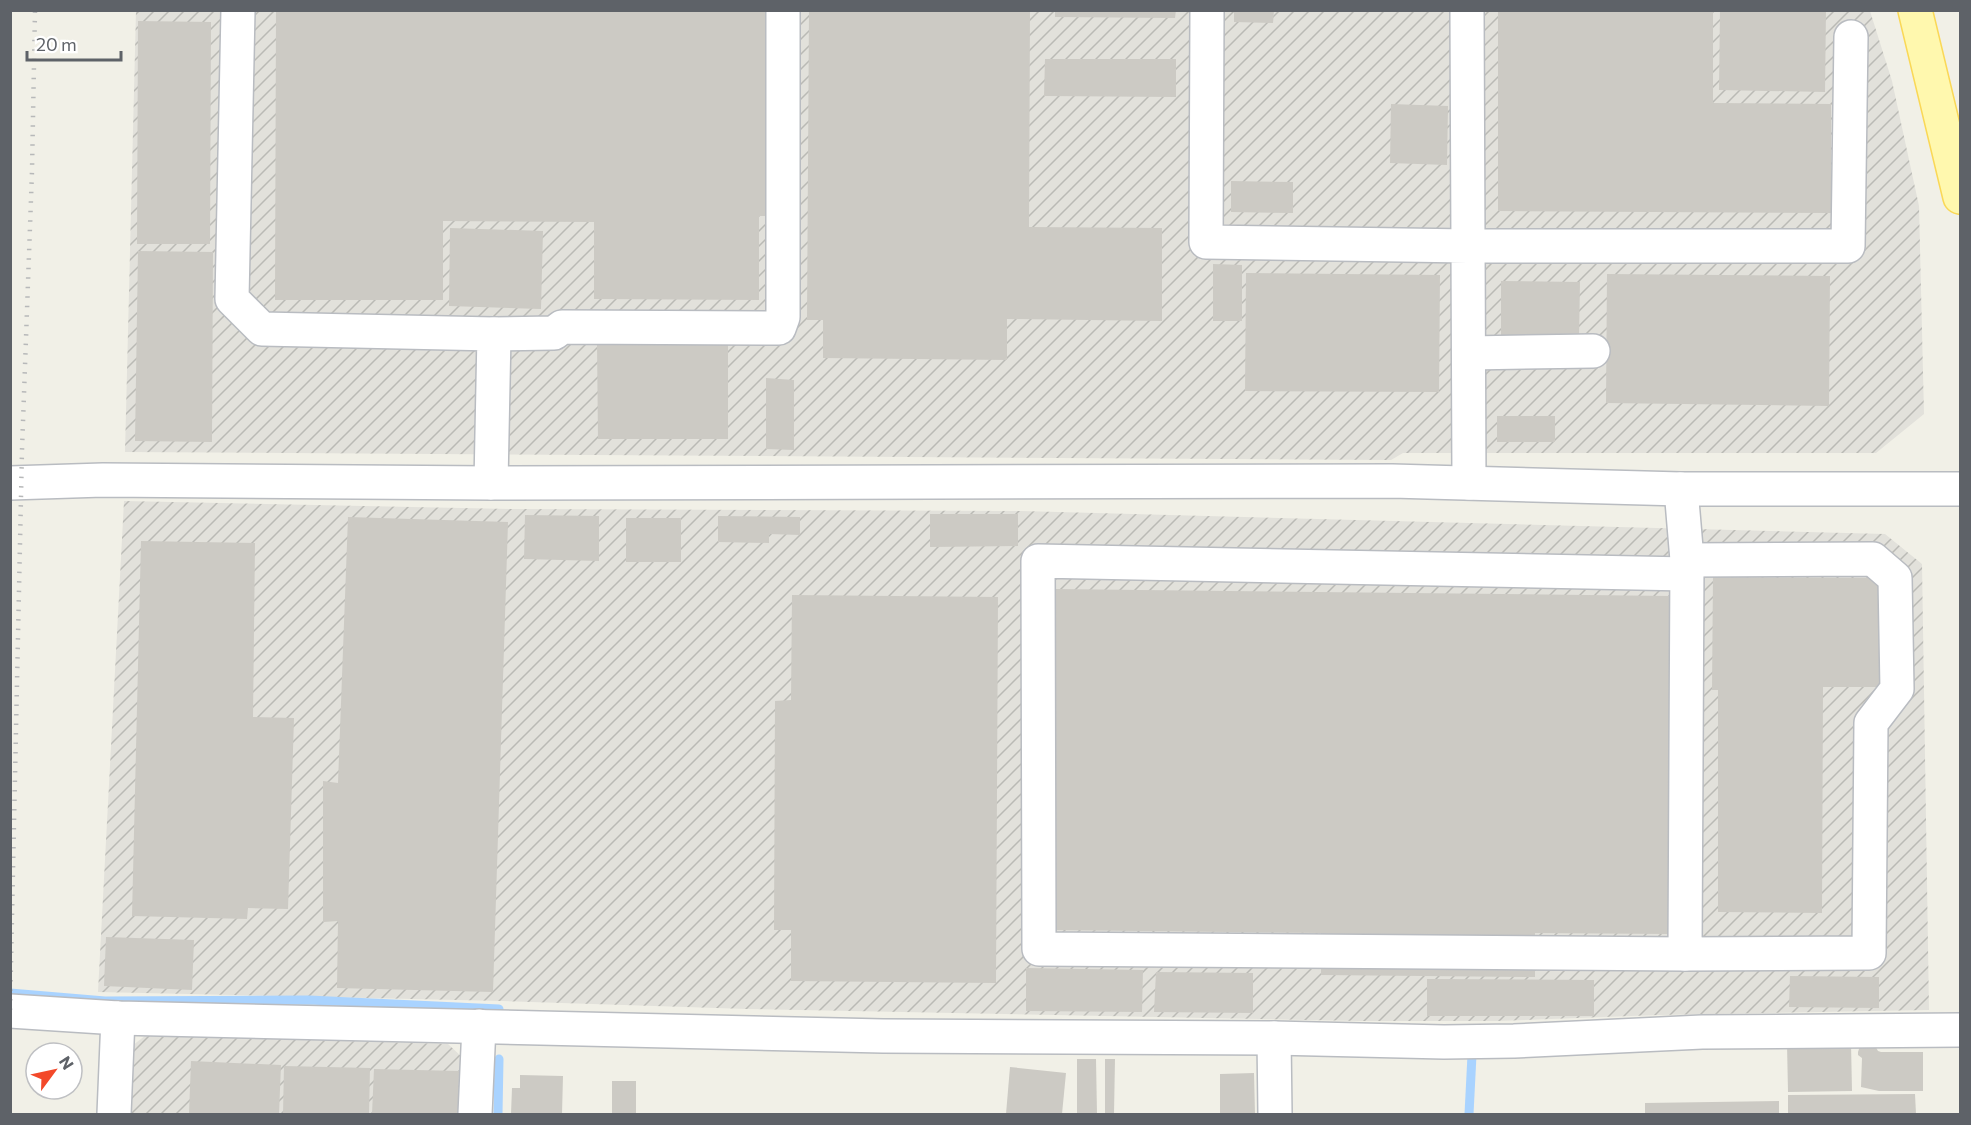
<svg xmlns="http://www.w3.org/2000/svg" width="1971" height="1125" font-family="Commissioner,sans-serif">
<defs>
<pattern id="industrial-furrows" width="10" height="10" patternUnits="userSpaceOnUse" patternTransform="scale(1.5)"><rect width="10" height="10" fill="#e2e1db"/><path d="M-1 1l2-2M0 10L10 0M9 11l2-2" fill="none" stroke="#babab5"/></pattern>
</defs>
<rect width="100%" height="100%" fill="#f1f0e7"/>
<g fill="url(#industrial-furrows)">
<polygon points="136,11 1870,11 1892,81 1919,206 1924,414 1876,453 1403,453 1391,460 125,452"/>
<polygon points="124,501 511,509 1021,511 1885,534 1922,564 1929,1010 1658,1015 1496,1021 1359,1021 747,1009 503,1001 98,992"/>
<polygon points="146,1035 448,1044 463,1058 461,1114 130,1114 132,1046"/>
</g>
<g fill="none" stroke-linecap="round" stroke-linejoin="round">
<g stroke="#a9d3ff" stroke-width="9">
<polyline points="10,993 105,1001 309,1000 499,1009"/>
<polyline points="498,1114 499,1059"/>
<polyline points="1469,1114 1472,1055"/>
</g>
</g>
<g fill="#cccac4">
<polygon points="276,10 801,10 800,216 759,216 759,300 594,299 594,222 443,221 443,300 275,300"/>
<polygon points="809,10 1030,10 1029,227 1162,228 1162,321 1007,319 1007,360 823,358 823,320 807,320"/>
<polygon points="1055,10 1176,10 1175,18 1055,17"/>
<polygon points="1234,10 1274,10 1273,23 1234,22"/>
<polygon points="1498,10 1713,10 1713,103 1831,104 1831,213 1498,211"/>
<polygon points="1720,10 1826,10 1825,92 1719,90"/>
<polygon points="138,21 211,22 210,244 137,244"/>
<polygon points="1045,59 1176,59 1176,97 1044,96"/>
<polygon points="1391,104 1448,106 1447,165 1390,163"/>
<polygon points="1231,181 1293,182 1293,213 1231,212"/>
<polygon points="450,228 543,231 541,309 449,306"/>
<polygon points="138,251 213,252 212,442 135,441"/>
<polygon points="1213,264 1242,265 1242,321 1213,321"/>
<polygon points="1246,273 1440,275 1439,392 1245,391"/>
<polygon points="1607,274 1830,276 1829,406 1606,403"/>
<polygon points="1501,281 1580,282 1579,337 1501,335"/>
<polygon points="597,344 728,344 728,439 598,439"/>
<polygon points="766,378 794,380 794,450 766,449"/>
<rect x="1497" y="416" width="58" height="26"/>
<polygon points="930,514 1018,514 1018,546 930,547"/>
<polygon points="525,515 599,516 599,561 524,559"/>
<polygon points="718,516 800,517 800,535 769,534 769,543 718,542"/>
<polygon points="348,517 508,522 493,992 337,988 338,921 323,922 323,781 338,783"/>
<rect x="626" y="518" width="55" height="44"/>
<polygon points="141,541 255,543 253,717 294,718 288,909 248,908 247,919 132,916"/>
<polygon points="1713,577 1880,578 1879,687 1823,687 1822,913 1718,912 1718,690 1712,690"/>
<polygon points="1055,589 1670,596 1668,934 1535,933 1535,977 1321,975 1321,933 1051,930 1024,644 1055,644"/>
<polygon points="792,595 998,597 996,983 791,981 791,930 774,930 775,701 791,700"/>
<polygon points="106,937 194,940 192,990 104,986"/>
<polygon points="1026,968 1143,970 1142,1012 1026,1011"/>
<polygon points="1156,972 1253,973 1253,1013 1154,1012"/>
<polygon points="1790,976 1879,977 1879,1008 1789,1007"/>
<polygon points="1427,979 1594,980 1594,1016 1427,1016"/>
<polygon points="1851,1043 1852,1091 1788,1092 1787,1044"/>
<polygon points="1874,1044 1878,1051 1881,1052 1923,1052 1923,1091 1879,1091 1861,1087 1862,1058 1858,1055 1858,1052 1860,1046"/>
<polygon points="1077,1059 1096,1059 1097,1114 1077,1114"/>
<polygon points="1105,1059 1115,1059 1114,1114 1105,1114"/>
<polygon points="191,1061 281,1065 279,1114 189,1114"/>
<polygon points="284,1066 370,1068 369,1114 283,1114"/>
<polygon points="1010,1067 1066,1073 1062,1114 1006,1114"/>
<polygon points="374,1069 459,1071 458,1114 372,1114"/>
<polygon points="1254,1073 1255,1114 1220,1114 1220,1074"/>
<polygon points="520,1075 563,1076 562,1114 511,1114 512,1088 520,1088"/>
<rect x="612" y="1081" width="24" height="33"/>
<polygon points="1915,1094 1916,1114 1788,1114 1788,1095"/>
<polygon points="1779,1101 1779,1114 1645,1114 1645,1103"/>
</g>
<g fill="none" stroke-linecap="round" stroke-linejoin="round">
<defs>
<g id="minor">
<polyline points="238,10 232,299 262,329 494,334 491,483"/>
<polyline points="1207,10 1206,242 1468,246 1469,483"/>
<polyline points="1467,10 1468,246 1848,246 1851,37"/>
<polyline points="494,334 554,333 562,327 779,328 783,317 783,10"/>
<polyline points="1469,353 1593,351"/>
<polyline points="10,483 103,480 491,483 1392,481 1681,489 1960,489"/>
<polyline points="1681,489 1687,560 1685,954 1869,953 1871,723 1897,689 1895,578 1873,559 1687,560"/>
<polyline points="1685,954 1039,949 1038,561 1687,574"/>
<polyline points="10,1011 118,1018 883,1036 1274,1038 1444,1042 1514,1041 1702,1032 1960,1030"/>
<polyline points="1274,1038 1275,1114"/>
<polyline points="114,1114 118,1018"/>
<polyline points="475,1114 479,1026"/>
</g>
<polyline id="major" points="1915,10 1960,197"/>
</defs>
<use href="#minor" stroke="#b9bcc1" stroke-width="36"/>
<use href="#major" stroke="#fad857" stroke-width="36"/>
<use href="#minor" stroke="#fff" stroke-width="33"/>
<use href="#major" stroke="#fff8ae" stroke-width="33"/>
<polyline stroke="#b7b8b9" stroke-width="4.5" stroke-dasharray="1.5 8" stroke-linecap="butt" points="10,1010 22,450 32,171 35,10"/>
</g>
<rect width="1971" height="1125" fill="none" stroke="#5e6268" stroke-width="24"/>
<g transform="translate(54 1071) rotate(57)"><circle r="28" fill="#ffffff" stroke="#bfc0c3" stroke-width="1.5"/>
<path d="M0-4.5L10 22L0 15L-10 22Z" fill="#f3492a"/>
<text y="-9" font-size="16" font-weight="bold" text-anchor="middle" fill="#5e6268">N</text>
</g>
<path d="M27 51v9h94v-9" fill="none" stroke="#5e6268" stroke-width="3"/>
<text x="36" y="51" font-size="18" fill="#5e6268" stroke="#ffffff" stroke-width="4.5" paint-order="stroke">20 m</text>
</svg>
